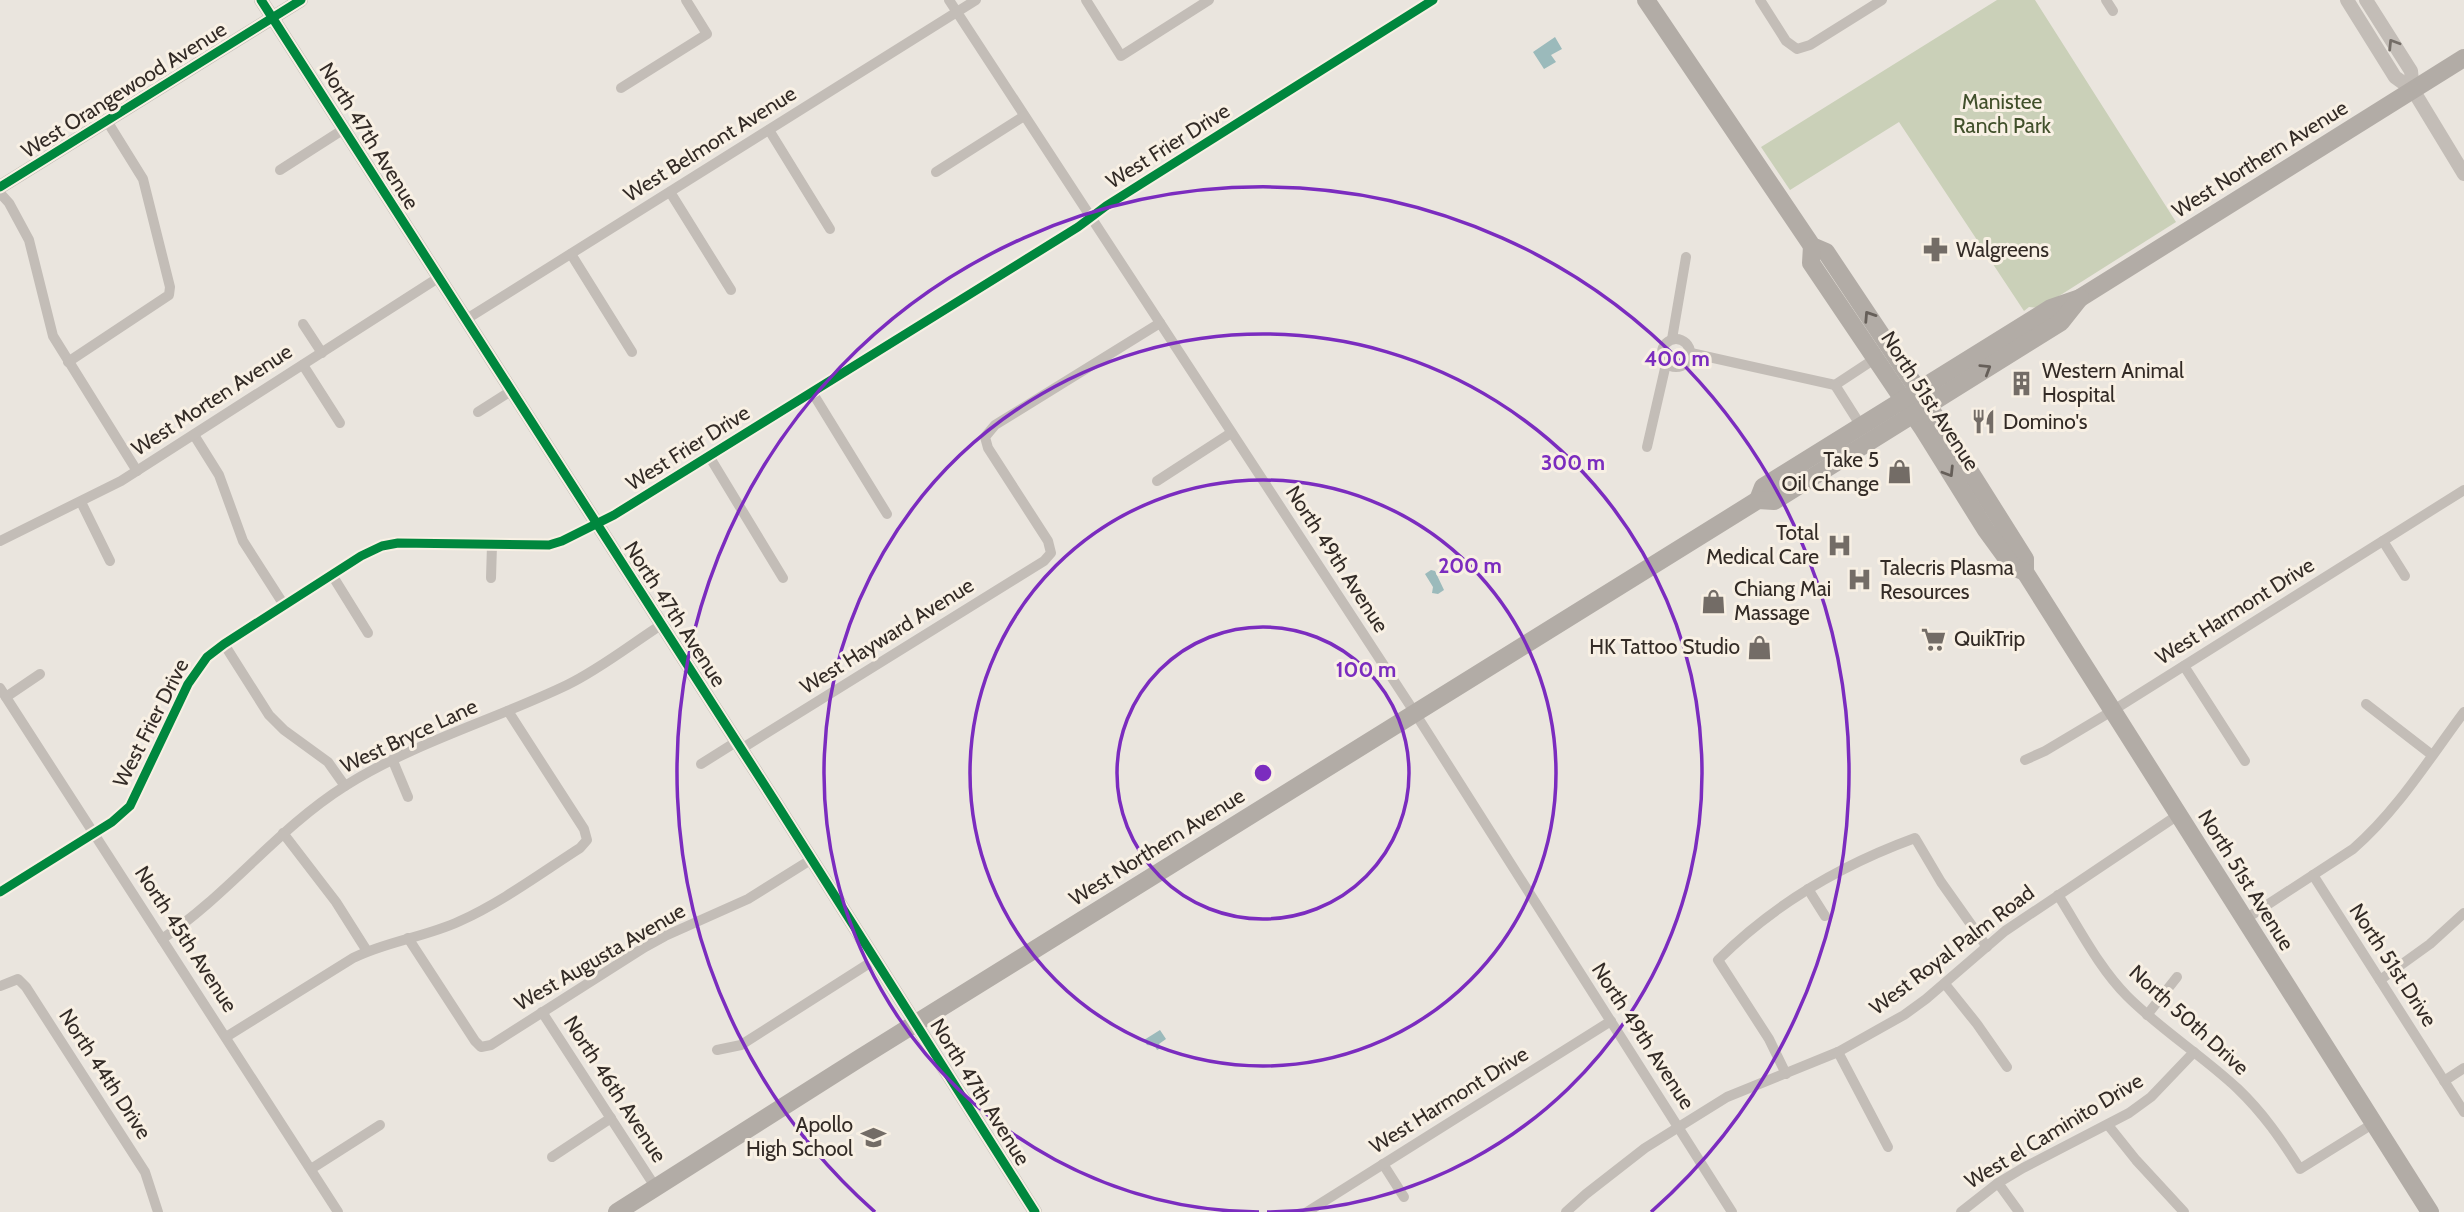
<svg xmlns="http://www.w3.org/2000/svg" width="2464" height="1212" font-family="Cabin,sans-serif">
<rect width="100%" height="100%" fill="#eae5de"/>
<polygon fill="#cad0b8" points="1997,0 2035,0 2176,222 2040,308 2029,307 2024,311 1899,122 1790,190 1761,147"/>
<g fill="#9bbabb">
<polygon points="1555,37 1562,49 1551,55 1556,62 1544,69 1533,52"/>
<polygon points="1431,570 1435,571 1444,590 1438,594 1432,593 1433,587 1425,574"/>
<polygon points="1160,1030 1166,1039 1159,1044 1161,1048 1157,1050 1155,1046 1147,1045 1144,1040"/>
</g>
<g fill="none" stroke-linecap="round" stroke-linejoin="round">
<g stroke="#c3bdb7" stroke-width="10">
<polyline points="949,0 1415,713 1732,1212"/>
<polyline points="1086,0 1121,56 1209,0"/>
<polyline points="1760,0 1786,41 1797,49 1810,45 1882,0"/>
<polyline points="2106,0 2113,11"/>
<polyline points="621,88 707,34 686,0"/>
<polyline points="769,130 830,229"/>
<polyline points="280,170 344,129"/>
<polyline points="936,172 1024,116"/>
<polyline points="670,192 731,290"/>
<polyline points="0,193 9,203 29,240 53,336 137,471"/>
<polyline points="571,254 632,352"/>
<polyline points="465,320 976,0"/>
<polyline points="303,324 322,353"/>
<circle cx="1676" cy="353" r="14"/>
<polyline points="1672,339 1686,257"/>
<polyline points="1691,353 1835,385 1876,358"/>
<polyline points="68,362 169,295 170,287 143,179 107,121"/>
<polyline points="303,365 340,423"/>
<polyline points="1835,385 1861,426"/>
<polyline points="812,392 887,514"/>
<polyline points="478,412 511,391"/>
<polyline points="194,435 219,475 243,541 284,605"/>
<polyline points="1647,447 1666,364"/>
<polyline points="709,456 783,578"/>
<polyline points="1157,481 1231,433"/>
<polyline points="81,502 110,561"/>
<polyline points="0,541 121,481 438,278"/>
<polyline points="2383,541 2405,576"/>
<polyline points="332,575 368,633"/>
<polyline points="491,578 492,545"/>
<polyline points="224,644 269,715 284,730 328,762 345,786"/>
<polyline points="2184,666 2245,761"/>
<polyline points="0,688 338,1212"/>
<polyline points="6,697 40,674"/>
<polyline points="2366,704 2432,755"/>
<polyline points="741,749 1044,561 1051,553 1048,541 988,448 985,437 995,425 1160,323"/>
<polyline points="2025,760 2045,751 2112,711 2464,490"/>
<polyline points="393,761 408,797"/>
<polyline points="701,764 736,742"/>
<polyline points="283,833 336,902 367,951"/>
<polyline points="2313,875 2464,1112"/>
<polyline points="1808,889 1825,916"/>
<polyline points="0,892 112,822 130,806 188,684 207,657 224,644 361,556 382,546 398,543 549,545 562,541 614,515 1078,227 1106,206 1433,0"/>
<path d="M2058,895C2079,928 2099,968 2127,996C2161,1030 2203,1056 2238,1089C2263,1113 2281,1139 2300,1169L2374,1123"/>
<path d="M2244,920L2353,849C2397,811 2429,759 2464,712"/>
<polyline points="408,938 475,1041 481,1047 491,1045 645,947 665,936 748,899 812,859"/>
<path d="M162,939C229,894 277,829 345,786C413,743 494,720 567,685C600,669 630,645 661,625"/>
<polyline points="2380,980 2430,944 2464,913"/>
<polyline points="1945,984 1977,1024 2007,1067"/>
<polyline points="0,986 18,979 26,987 145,1172 158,1212"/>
<polyline points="542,1012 656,1188"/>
<polyline points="2147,1015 2177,977"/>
<path d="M226,1037L353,958C387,941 426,937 460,921C502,902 541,873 580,848L587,840L584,829L508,711"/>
<polyline points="717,1050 741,1045 876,959"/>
<polyline points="1838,1052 1888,1147"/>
<path d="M1786,1074L1769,1039L1718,960C1774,904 1841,865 1915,838L1941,882L1987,947"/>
<polyline points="2444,1081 2464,1068"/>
<polyline points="2108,1125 2136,1160 2184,1212"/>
<polyline points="552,1157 611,1118"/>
<polyline points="1383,1164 1404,1197"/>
<polyline points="311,1169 380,1125"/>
<polyline points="1998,1183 2019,1212"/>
<polyline points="1307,1212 1611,1021"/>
<polyline points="1566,1212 1586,1194 1645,1148 1727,1097 1838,1052 1904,1015 1926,999 2005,931 2178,815"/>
<polyline points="1961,1212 1998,1183 2023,1168 2129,1113 2151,1097 2194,1052"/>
</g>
<g stroke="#c3bdb7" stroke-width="14">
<polyline points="261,0 776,803 1035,1212"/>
<polyline points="2347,0 2395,77 2413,90 2464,174"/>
<polyline points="2366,0 2411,71 2413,90"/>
<polyline points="0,187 301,0"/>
</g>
<g stroke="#b2aca6" stroke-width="18">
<polyline points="1646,0 1812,246 1826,252 1928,405 2025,559 2025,572 2430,1212"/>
<polyline points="1812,246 1811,263 1923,429 1986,530 2013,567 2025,572"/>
<polyline points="1758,500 1763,487 2051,308 2080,298 2464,58"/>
<polyline points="617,1212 860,1058 1758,500 1774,501 2061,322 2080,298"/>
</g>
<defs>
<g id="cycleway">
<polyline points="261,0 776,803 1035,1212"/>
<polyline points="0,187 301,0"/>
<polyline points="0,892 112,822 130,806 188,684 207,657 224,644 361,556 382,546 398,543 549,545 562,541 614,515 1078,227 1106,206 1433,0"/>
</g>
</defs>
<use href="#cycleway" stroke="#f8f0e4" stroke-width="13"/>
<use href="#cycleway" stroke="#00873e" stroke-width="9"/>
</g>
<defs><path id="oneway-chevron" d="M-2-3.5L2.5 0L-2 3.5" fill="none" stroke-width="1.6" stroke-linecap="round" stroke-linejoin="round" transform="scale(1.75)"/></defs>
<use stroke="#746d67" href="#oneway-chevron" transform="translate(2393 44) rotate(-122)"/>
<g stroke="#665f59">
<use href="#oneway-chevron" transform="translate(1869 316) rotate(-123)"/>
<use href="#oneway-chevron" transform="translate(1986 369) rotate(-32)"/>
<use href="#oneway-chevron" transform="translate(1949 472) rotate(58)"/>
</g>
<g fill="none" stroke="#7b2cbf" stroke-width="3.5">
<circle cx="1263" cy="773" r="146"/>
<circle cx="1263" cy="773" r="293"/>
<path d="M1259 1212A439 439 0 1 1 1267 1212"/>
<path d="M875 1212A586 586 0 1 1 1651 1212"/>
</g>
<defs>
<symbol id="pharmacy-bare" viewBox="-9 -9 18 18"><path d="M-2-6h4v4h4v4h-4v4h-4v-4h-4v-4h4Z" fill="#736c66" stroke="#f8f0e4" stroke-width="2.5" paint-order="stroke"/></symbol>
<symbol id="building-bare" viewBox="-9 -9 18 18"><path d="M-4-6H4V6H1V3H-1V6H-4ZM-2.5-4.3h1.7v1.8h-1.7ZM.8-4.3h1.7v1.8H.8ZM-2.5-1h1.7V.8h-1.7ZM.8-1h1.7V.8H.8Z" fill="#736c66" stroke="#f8f0e4" stroke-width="2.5" paint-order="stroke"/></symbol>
<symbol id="restaurant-bare" viewBox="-9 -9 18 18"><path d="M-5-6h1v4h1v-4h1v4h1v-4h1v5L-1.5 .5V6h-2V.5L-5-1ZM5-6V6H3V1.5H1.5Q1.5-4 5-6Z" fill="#736c66" stroke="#f8f0e4" stroke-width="2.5" paint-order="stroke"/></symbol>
<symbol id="shop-bare" viewBox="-9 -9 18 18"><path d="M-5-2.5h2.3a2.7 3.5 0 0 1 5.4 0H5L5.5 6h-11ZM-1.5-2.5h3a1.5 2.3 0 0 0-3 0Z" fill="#736c66" stroke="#f8f0e4" stroke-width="2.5" paint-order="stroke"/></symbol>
<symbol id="hospital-bare" viewBox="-9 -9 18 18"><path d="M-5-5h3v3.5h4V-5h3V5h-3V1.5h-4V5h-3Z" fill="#736c66" stroke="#f8f0e4" stroke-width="2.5" paint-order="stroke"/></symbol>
<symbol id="supermarket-bare" viewBox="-9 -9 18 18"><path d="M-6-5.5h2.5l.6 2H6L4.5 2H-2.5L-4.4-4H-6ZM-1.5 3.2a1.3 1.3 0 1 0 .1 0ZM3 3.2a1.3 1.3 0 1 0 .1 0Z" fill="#736c66" stroke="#f8f0e4" stroke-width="2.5" paint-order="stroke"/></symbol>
<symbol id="school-bare" viewBox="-9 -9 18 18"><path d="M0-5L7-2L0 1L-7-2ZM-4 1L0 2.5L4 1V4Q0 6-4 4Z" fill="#736c66" stroke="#f8f0e4" stroke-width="2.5" paint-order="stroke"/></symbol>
</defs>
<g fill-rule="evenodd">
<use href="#pharmacy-bare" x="1918" y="232" width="35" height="35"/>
<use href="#building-bare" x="2004" y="366" width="35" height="35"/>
<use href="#restaurant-bare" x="1966" y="404" width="35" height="35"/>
<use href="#shop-bare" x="1882" y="454" width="35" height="35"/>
<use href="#hospital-bare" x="1822" y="528" width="35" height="35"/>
<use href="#hospital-bare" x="1842" y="562" width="35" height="35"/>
<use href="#shop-bare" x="1696" y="584" width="35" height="35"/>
<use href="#supermarket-bare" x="1916" y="622" width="35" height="35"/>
<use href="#shop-bare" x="1742" y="630" width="35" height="35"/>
<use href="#school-bare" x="856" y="1120" width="35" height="35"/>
</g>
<g text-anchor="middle" stroke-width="6" stroke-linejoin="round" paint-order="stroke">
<g font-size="21" fill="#332b26" stroke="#f8f0e4">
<text transform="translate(124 90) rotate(-32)" y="7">West Orangewood Avenue</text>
<text transform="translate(369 136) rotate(58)" y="7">North 47th Avenue</text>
<text transform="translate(710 144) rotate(-32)" y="7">West Belmont Avenue</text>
<text transform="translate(1168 146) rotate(-32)" y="7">West Frier Drive</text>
<text transform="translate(2260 159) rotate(-32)" y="7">West Northern Avenue</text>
<text transform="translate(212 400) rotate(-33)" y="7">West Morten Avenue</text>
<text transform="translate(1930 401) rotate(57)" y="7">North 51st Avenue</text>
<text transform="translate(688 448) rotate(-32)" y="7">West Frier Drive</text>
<text transform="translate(1337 559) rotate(57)" y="7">North 49th Avenue</text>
<text transform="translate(2235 611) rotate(-32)" y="7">West Harmont Drive</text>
<text transform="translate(675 614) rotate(57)" y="7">North 47th Avenue</text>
<text transform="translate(887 636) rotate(-32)" y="7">West Hayward Avenue</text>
<text transform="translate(151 723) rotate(-63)" y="7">West Frier Drive</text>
<text transform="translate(409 736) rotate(-25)" y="7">West Bryce Lane</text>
<text transform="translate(1157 847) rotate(-32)" y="7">West Northern Avenue</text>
<text transform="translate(2246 880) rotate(58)" y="7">North 51st Avenue</text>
<text transform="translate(186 939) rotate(57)" y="7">North 45th Avenue</text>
<text transform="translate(1952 950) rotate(-37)" y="7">West Royal Palm Road</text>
<text transform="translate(600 957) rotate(-30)" y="7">West Augusta Avenue</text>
<text transform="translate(2393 965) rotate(57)" y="7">North 51st Drive</text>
<text transform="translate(2189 1020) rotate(42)" y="7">North 50th Drive</text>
<text transform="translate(1643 1036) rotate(57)" y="7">North 49th Avenue</text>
<text transform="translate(105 1074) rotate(57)" y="7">North 44th Drive</text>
<text transform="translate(615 1089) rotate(57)" y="7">North 46th Avenue</text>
<text transform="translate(980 1092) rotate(58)" y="7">North 47th Avenue</text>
<text transform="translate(1449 1100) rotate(-32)" y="7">West Harmont Drive</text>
<text transform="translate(2054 1131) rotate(-31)" y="7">West el Caminito Drive</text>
</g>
<g font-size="21" fill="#41502b" stroke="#f8f0e4">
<text x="2002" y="109">Manistee<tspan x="2002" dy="24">Ranch Park</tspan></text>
</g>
<g font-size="21" fill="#332b26" stroke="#f8f0e4" text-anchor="start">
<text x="1956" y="257">Walgreens</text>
<text x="2042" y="378">Western Animal<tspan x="2042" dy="24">Hospital</tspan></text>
<text x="2003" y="429">Domino's</text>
<text x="1879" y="467" text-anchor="end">Take 5<tspan x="1879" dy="24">Oil Change</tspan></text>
<text x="1819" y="540" text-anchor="end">Total<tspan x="1819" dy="24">Medical Care</tspan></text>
<text x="1880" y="575">Talecris Plasma<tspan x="1880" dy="24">Resources</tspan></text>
<text x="1734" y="596">Chiang Mai<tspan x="1734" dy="24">Massage</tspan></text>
<text x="1954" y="646">QuikTrip</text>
<text x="1740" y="654" text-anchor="end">HK Tattoo Studio</text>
<text x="853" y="1132" text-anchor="end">Apollo<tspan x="853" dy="24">High School</tspan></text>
</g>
</g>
<circle cx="1263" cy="773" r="10" fill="#7b2cbf" stroke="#f8f0e4" stroke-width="3.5"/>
<g font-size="21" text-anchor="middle" font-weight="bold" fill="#7b2cbf" stroke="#f8f0e4" stroke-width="6" stroke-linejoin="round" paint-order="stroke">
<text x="1677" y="366">400 m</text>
<text x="1573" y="470">300 m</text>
<text x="1470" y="573">200 m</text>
<text x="1366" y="677">100 m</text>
</g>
</svg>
